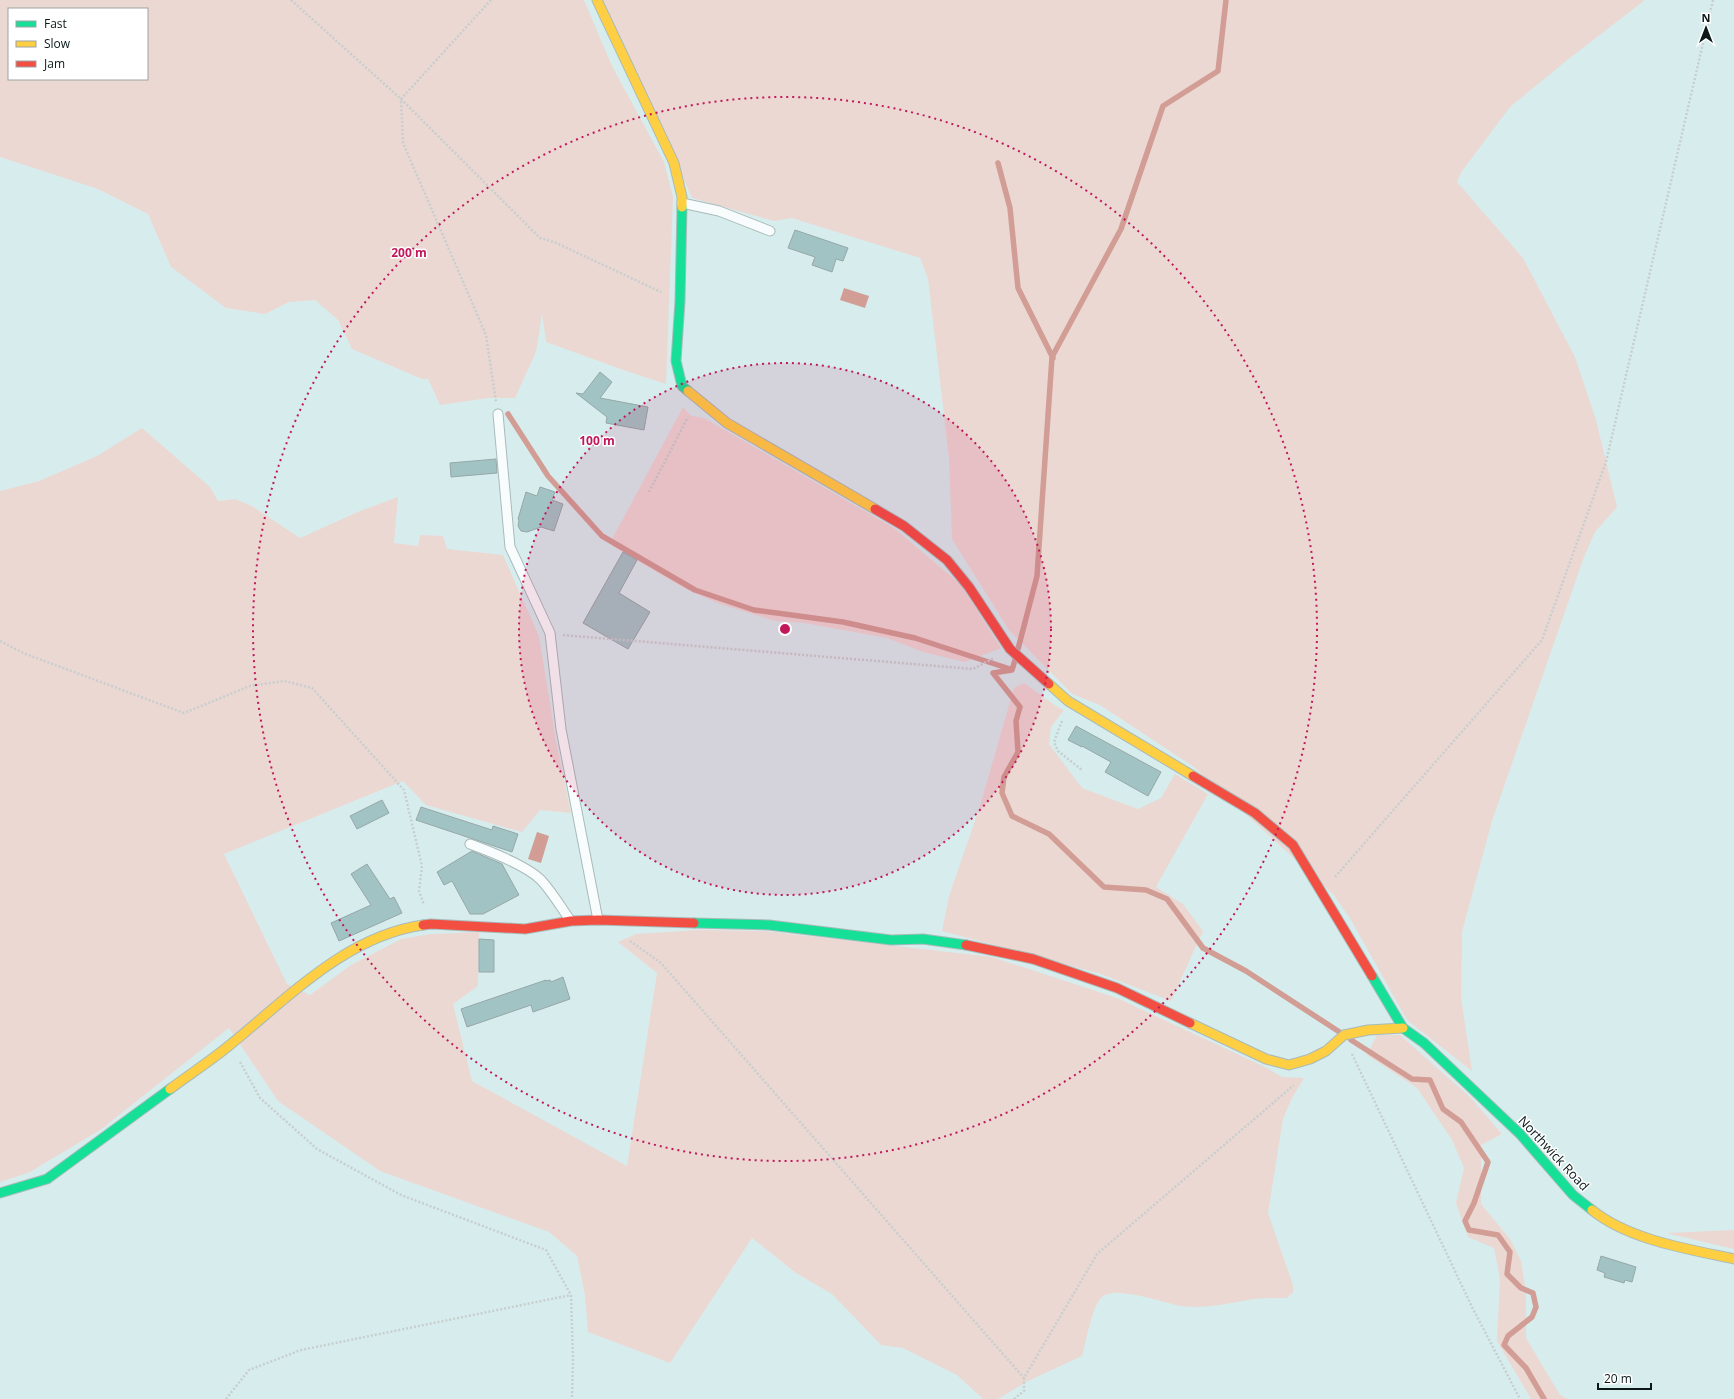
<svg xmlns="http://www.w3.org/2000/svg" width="1734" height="1399" font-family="'Open Sans',sans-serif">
<rect width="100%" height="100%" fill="#d7eded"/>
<g fill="#ebd8d3" fill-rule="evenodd">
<path d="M0,0H584L612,66L664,162L673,197L666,384L629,372L546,342L542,314L536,352L515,398H488L440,405L428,379H422L352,349L338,320L315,300L289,302L265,314L226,308L171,267L148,214L98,189L0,157ZM9,9H147V79H9Z"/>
<polygon points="603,0 1645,0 1566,61 1510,107 1462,171 1457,182 1523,258 1575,357 1596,420 1617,507 1595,532 1584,557 1492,821 1462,932 1461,997 1472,1071 1407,1020 1351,920 1333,894 1194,767 1100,705 1072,694 1009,630 952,539 949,458 928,279 920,258 792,218 774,221 692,198"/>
<polygon points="683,407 690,415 706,419 894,528 961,585 1001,648 965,662 923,652 887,638 805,623 775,621 720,604 684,588 611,545 611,541"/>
<path d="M142,428L210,487L218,501L235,499L252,506L300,538L360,511L398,497L394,543L418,546L420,535L443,536L447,549L503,555L539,636L556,741L571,813L540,810L522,832L426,805L403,781L224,854L287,984L310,995L351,965L401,939L431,934L479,932L478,986L453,1004L472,1081L627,1166L657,973L618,942L636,934L698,930L764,931L992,957L1117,998L1265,1067L1282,1077L1304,1078L1292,1098L1283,1119L1268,1213L1293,1285V1292L1287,1298C1274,1298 1260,1298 1248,1300C1225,1304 1204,1309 1181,1306C1164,1303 1113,1284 1101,1298C1092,1307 1086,1342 1082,1356L1028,1381L998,1399H983L957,1375L903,1348L881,1345L832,1294L796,1273L752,1238L670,1363L588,1332L585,1295L577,1256L549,1232L380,1171L278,1101L229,1028L100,1130L30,1172L0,1182V491L39,481L97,456Z"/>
<polygon points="1024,683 1059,708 1064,710 1051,727 1049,744 1082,788 1138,809 1161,798 1175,774 1208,794 1156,887 1183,904 1203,931 1171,1001 1101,974 942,931 949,896 980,806 1014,688"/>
<polygon points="1377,1035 1400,1035 1470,1097 1502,1134 1481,1145 1481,1204 1510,1239 1521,1261 1526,1293 1526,1338 1560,1395 1568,1399 1531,1399 1497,1341 1500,1279 1494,1248 1468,1237 1456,1203 1464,1168 1452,1140 1417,1088 1367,1055"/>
<polygon points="1734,1230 1734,1249 1666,1233"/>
</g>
<g fill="#d19d95">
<polygon points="844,288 869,296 865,308 840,300"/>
<polygon points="537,832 549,836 541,863 528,859"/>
</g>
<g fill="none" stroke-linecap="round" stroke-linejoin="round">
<g stroke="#d19d95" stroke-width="5.5">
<polyline points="998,163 1010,208 1018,288 1053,358"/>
<polyline points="508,414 548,476 602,536 695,590 754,610 843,622 915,638 1010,669"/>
<polyline points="1018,649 1037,576 1052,357 1121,229 1163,106 1218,71 1226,0"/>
<polyline points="1015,660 1012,670 993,673 1020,707 1016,721 1018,752 1004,777 1002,793 1012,816 1049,834 1104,887 1146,890 1167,899 1203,948 1246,971 1341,1033"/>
<polyline points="1351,1040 1412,1079 1430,1080 1443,1109 1461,1122 1488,1162 1474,1203 1465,1221 1469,1230 1498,1235 1510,1252 1507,1274 1521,1288 1533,1293 1536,1307 1532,1317 1508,1336 1504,1345 1526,1368 1544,1399"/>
</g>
</g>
<g fill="#a2c3c4" stroke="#96a7a7">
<polygon points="795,230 848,248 843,261 836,259 832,272 812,265 815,257 788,248"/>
<polygon points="600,372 612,382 600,398 648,407 644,430 606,423 607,417 576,393 583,394"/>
<polygon points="496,459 497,473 451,477 450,463"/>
<polygon points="540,487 555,492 552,500 563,504 554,531 541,527 527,532 521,531 518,526 519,520 518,519 526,492 537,496"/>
<polygon points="623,552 637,560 619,593 650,612 628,649 583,623"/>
<polygon points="1076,726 1161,772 1148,796 1105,772 1111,762 1082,746 1082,747 1068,740"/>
<polygon points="382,800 389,813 357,829 350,816"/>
<polygon points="421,807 492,830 493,826 518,834 512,852 416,820"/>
<polygon points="472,851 502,864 519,895 483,914 470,914 452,881 444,885 437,872"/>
<polygon points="367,864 390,899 394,897 402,913 339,941 331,923 371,905 351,874"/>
<polygon points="479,939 494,940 494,972 479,972"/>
<polygon points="563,977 570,999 533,1012 531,1005 467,1027 461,1009 546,980 546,981 550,980 551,982"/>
<polygon points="1601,1256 1636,1267 1632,1282 1625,1280 1624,1283 1604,1277 1605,1273 1597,1270"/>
</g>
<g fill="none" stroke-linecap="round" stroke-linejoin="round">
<defs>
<g id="lane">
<polyline points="682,203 719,211 770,231"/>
<polyline points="498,414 510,547 550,633 561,729 598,920"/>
<path d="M470,844C489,851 527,866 541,880C552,892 561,907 570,920"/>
</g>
<g id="fast">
<polyline points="682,207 680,301 676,361 682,386 688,391"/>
<polyline points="694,923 769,925 891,940 923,939 966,945"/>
<polyline points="1372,976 1403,1028 1424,1043 1520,1134 1573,1195 1592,1210"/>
<polyline points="0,1193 47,1179 170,1089"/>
</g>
<g id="slow">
<polyline points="597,0 674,163 682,197 682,207"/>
<polyline points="688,391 727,423 875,509"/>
<polyline points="1049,684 1068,701 1193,776"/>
<polyline points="1190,1023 1266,1059 1289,1065 1310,1059 1326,1051 1344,1035 1368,1030 1403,1028"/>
<path d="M170,1089C190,1074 212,1060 231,1044C289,997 346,936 423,925"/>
<path d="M1592,1210C1629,1240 1688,1249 1734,1259"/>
</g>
<g id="jam">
<polyline points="875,509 904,526 947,560 969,587 1010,649 1049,684"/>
<polyline points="1193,776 1255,813 1293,845 1372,976"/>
<polyline points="423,925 431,924 525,929 571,921 598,920 694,923"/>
<polyline points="966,945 1033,959 1117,988 1190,1023"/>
</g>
</defs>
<use href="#lane" stroke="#a9baba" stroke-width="11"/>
<use href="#fast" stroke="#a9baba" stroke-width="11"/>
<use href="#slow" stroke="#a9baba" stroke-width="11"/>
<use href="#jam" stroke="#a9baba" stroke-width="11"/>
<g stroke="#c8cece" stroke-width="2.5" stroke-dasharray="2 2" stroke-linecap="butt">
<polyline points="291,0 401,99 540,238 554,242 661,292"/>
<polyline points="491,0 401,99 403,143 486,335 496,402"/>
<polyline points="649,492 688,417"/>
<polyline points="563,635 973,669 994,658"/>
<polyline points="0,641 23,653 184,713 250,686 284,681 312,688 404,790 422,866 419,891 424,905"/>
<polyline points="1062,721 1054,742 1058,751 1082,770"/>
<polyline points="1335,877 1542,640 1606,462 1713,0"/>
<polyline points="630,941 661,963 1024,1378"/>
<polyline points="1352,1054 1472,1307 1520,1399"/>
<polyline points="240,1062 260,1098 317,1149 401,1195 546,1250 571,1295 573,1359 572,1399"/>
<polyline points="226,1399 249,1370 301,1350 571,1295"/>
<polyline points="1014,1399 1024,1391 1024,1378 1097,1254 1294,1085"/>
</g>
<use href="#lane" stroke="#f9fcfc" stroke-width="9"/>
<use href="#fast" stroke="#16e098" stroke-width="9"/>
<use href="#slow" stroke="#ffcf43" stroke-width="9"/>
<use href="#jam" stroke="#f24e42" stroke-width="9"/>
</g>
<circle cx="785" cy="629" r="266" fill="#c2185b" fill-opacity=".12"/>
<g fill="none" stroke="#c2185b" stroke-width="2" stroke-dasharray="2 4">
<circle cx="785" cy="629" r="266"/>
<circle cx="785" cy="629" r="532"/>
</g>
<g text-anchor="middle" stroke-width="3" stroke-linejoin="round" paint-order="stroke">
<g font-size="13" fill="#0a1818" stroke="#fff">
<text transform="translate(1554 1153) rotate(47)" y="5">Northwick Road</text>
</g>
</g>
<circle cx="785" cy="629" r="6" fill="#c2185b" stroke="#fff" stroke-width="2"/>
<g font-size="12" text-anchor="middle" font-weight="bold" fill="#c2185b" stroke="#fff" stroke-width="3" stroke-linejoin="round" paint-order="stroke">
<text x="409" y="257">200 m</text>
<text x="597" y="445">100 m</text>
</g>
<rect x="8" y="8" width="140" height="72" fill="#ffffff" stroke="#9da3a3"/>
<rect x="16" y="21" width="20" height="6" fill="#16e098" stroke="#9da3a3"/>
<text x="44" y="28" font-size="12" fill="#0a1818">Fast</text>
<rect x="16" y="41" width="20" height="6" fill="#ffcf43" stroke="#9da3a3"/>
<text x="44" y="48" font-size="12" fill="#0a1818">Slow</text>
<rect x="16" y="61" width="20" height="6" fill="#f24e42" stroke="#9da3a3"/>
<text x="44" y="68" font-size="12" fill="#0a1818">Jam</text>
<g transform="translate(1706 28)" stroke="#ffffff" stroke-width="3" paint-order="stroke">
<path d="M0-3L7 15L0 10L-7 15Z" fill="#0a1818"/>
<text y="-6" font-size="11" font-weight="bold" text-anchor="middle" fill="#0a1818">N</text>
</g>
<path d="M1598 1383v6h53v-6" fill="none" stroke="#0a1818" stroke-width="2"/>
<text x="1604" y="1383" font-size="12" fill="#0a1818" stroke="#ffffff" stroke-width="3" paint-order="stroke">20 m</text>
</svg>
